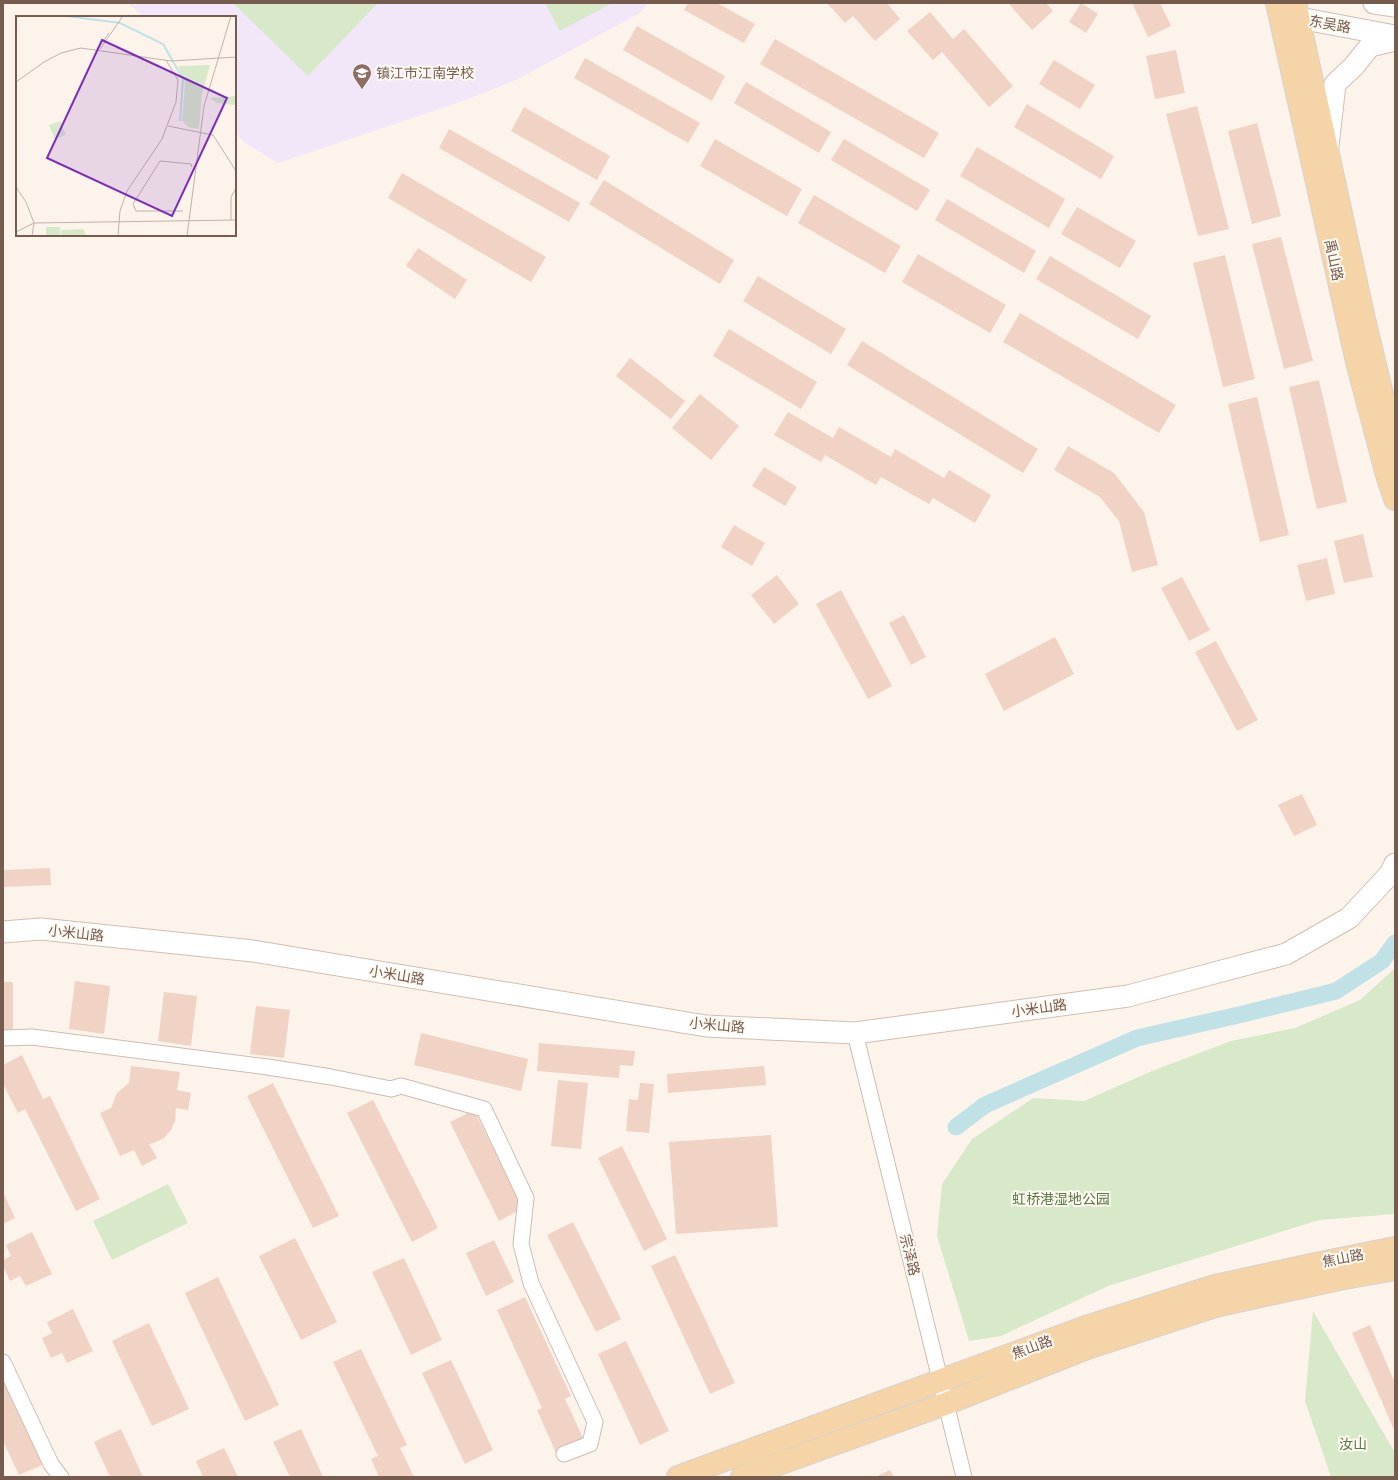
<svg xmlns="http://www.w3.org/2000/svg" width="1398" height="1480" font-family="'Fira Sans Condensed','Noto Sans SC',sans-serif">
<rect width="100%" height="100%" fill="#fcf4eb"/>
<polygon fill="#f1e7f8" points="128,3 648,3 640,13 516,80 463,101 278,163 242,141 235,131 235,17 143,17"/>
<g fill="#d7e9c9">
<polygon points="233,3 378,3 308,76"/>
<polygon points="545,3 612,3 560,31"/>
<polygon points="1395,968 1395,1214 1319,1220 1108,1286 1001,1336 969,1341 937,1236 942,1184 972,1139 1033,1098 1084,1101 1152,1071 1231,1041 1295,1028 1360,1000"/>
<polygon points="168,1184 188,1223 112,1260 93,1221"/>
<polygon points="1313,1311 1395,1453 1395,1477 1331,1477 1305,1401"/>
</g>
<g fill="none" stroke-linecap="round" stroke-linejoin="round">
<polyline stroke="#c0e1e5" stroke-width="17" points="956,1127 985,1105 1137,1038 1243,1014 1336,991 1382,961 1395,943"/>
</g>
<g fill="#f0d3c4">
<polygon points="688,3 717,3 755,24 744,43 684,10"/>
<polygon points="827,3 887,3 900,19 875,41 853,16 845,23"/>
<polygon points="1008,3 1046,3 1053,11 1032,30"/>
<polygon points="1081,3 1098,14 1086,33 1069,22"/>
<polygon points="1132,3 1160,3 1171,26 1148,37"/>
<polygon points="930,12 953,39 964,29 1013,86 989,107 942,52 933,60 907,31"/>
<polygon points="637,26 725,76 712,101 623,50"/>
<polygon points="775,39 939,133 924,158 760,64"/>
<polygon points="1176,50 1185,93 1155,99 1146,56"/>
<polygon points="585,58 700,123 688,143 574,78"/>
<polygon points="1054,60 1095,85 1080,109 1039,84"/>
<polygon points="746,82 831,132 819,153 734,103"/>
<polygon points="1027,104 1114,156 1101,179 1014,127"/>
<polygon points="1197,106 1229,229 1198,236 1166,114"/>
<polygon points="524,107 610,156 597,180 511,131"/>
<polygon points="1257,123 1281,216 1252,224 1228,131"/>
<polygon points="449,129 580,203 569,222 439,148"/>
<polygon points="715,139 802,189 787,216 700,166"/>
<polygon points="844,139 930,190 917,211 831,160"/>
<polygon points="977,147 1065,199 1049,228 960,176"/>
<polygon points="402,173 546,257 531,282 388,198"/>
<polygon points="604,180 734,260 720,284 589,204"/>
<polygon points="814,195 901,246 885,273 798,223"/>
<polygon points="947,199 1036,251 1024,273 935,220"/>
<polygon points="1077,207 1136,241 1120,268 1061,234"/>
<polygon points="1281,237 1313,361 1284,369 1252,244"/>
<polygon points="418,248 467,280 455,299 406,266"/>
<polygon points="918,254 1006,305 990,333 902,282"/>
<polygon points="1225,255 1255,379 1223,387 1193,263"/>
<polygon points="1050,256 1151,316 1138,339 1036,279"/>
<polygon points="758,276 846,329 831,354 743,301"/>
<polygon points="1020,313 1176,405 1159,433 1003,342"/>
<polygon points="729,329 817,382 801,409 713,356"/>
<polygon points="862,341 1038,449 1023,473 847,365"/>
<polygon points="630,358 685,401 671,419 616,376"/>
<polygon points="1319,380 1347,502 1317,509 1289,387"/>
<polygon points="700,394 739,426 711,460 672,428"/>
<polygon points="1257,397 1289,535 1260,542 1228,404"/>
<polygon points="788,412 833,438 839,427 891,457 895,449 944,478 949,470 991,495 975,523 933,498 929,504 881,477 876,485 825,455 821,462 774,435"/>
<polygon points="1068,446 1114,473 1144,512 1158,565 1132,572 1119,521 1100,497 1054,470"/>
<polygon points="764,467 797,487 785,506 752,486"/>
<polygon points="734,525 765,543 752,566 721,547"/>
<polygon points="1363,534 1373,577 1344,583 1334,541"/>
<polygon points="1327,558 1335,594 1306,601 1297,565"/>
<polygon points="777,575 799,604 774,624 751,595"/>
<polygon points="1182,577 1210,630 1189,641 1161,588"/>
<polygon points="841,590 892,686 868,699 816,604"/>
<polygon points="904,615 926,657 911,665 889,623"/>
<polygon points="1055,637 1074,674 1004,711 985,674"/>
<polygon points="1216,641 1258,720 1237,731 1195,652"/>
<polygon points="1302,794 1317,825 1294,836 1278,805"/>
<polygon points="50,868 51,885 3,887 3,870"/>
<polygon points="75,981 110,986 104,1034 69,1029"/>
<rect x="3" y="982" width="10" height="48"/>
<polygon points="164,992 197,996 191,1046 158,1041"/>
<polygon points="256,1006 290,1010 284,1058 250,1054"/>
<polygon points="421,1033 528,1059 521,1091 414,1065"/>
<polygon points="539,1043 635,1051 633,1066 620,1065 619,1078 537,1071"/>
<polygon points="22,1055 43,1099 50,1096 100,1199 76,1211 25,1109 18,1113 3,1084 3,1065"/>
<polygon points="131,1066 180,1072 177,1090 191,1093 188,1110 176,1108 175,1121 171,1130 164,1138 154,1143 149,1144 157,1158 142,1166 134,1150 120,1156 100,1113 111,1108 117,1093 129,1083"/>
<polygon points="764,1066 766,1085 668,1093 667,1074"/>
<polygon points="558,1080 588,1083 581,1149 551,1146"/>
<polygon points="273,1083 339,1216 313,1228 247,1096"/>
<polygon points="640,1083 654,1084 649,1133 626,1131 629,1099 638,1100"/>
<polygon points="373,1100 438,1228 412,1242 347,1113"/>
<polygon points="474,1110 523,1208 499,1221 450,1122"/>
<polygon points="771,1135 778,1227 676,1234 669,1142"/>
<polygon points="622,1146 667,1239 644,1251 598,1158"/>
<polygon points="3,1192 15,1218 3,1224"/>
<polygon points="573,1222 621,1319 596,1332 547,1235"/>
<polygon points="32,1232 52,1274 26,1286 20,1276 10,1281 3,1266 3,1260 11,1256 6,1245"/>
<polygon points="295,1238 337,1322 301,1340 259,1256"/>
<polygon points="494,1240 514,1282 486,1296 466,1253"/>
<polygon points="675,1255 735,1383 710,1394 651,1266"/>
<polygon points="404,1258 442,1340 411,1355 372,1272"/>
<polygon points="218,1277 279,1405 245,1421 185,1293"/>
<polygon points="525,1297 571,1396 565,1399 585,1442 557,1455 537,1410 542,1408 497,1310"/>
<polygon points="73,1309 93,1351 67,1363 62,1353 51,1358 42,1338 52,1333 47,1322"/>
<polygon points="149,1323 189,1409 152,1426 112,1341"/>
<polygon points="1370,1325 1395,1383 1395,1432 1352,1333"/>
<polygon points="626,1341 669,1431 640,1445 598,1354"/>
<polygon points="361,1349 407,1445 400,1448 414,1477 379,1477 371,1459 378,1456 333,1362"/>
<polygon points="3,1352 18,1384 47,1463 19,1475 3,1441"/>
<polygon points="451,1360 493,1450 465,1464 422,1373"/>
<polygon points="121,1429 143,1477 110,1477 94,1442"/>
<polygon points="301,1429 323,1477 290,1477 273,1442"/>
<polygon points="224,1448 238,1477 203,1477 196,1461"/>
<polygon points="890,1470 894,1477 875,1477"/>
</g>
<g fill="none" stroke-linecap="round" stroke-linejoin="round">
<defs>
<g id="street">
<polyline points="855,1033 964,1477"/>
<polyline points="3,1038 32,1037 268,1067 331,1077 391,1089 401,1086 484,1109 526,1198 521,1244 531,1283 595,1422 590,1444 564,1454"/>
<polyline points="3,1362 51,1464 61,1477"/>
</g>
<g id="secondary">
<polyline points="1374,3 1395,6"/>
<polyline points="1281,19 1299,18 1395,36"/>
<polyline points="1328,146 1335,84 1354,66 1370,46 1395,40"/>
<polyline points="3,932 41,929 253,951 706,1026 855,1033 1128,996 1286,954 1349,918 1390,874 1395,864"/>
</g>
<g id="primary">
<polyline points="1277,3 1357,362 1387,475 1395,499"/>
<polyline points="1295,3 1364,319 1395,448"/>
<polyline points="678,1477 1086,1327 1215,1286 1311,1265 1395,1248"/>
<polyline points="742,1477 945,1404 1087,1348 1215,1306 1339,1279 1395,1269"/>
</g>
</defs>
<use href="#street" stroke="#cebcb1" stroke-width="17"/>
<use href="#secondary" stroke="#d3beb1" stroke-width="23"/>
<use href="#primary" stroke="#d9d1ce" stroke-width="24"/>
<use href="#street" stroke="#fff" stroke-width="15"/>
<use href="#secondary" stroke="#fff" stroke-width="21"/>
<use href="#primary" stroke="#f5d5a8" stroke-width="22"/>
</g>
<defs>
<symbol id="school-pin" viewBox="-11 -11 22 30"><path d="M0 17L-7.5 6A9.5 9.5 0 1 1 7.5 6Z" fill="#8d6e63" stroke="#fef9f1"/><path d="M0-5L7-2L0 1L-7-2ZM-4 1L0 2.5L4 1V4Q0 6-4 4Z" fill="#fff"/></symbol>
</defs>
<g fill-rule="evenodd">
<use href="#school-pin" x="351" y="62" width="22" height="30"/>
</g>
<g text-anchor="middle" stroke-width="4" stroke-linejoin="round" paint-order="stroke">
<g font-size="14" fill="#765b4f" stroke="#fef9f1">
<text transform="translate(1330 24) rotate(10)" y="5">东吴路</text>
<text transform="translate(1334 260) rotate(78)" y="5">禹山路</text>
<text transform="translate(76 933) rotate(6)" y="5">小米山路</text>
<text transform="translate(397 975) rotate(9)" y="5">小米山路</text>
<text transform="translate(1039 1008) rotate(-8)" y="5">小米山路</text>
<text transform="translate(717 1025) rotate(5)" y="5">小米山路</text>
<text transform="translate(910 1255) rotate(76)" y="5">宗泽路</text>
<text transform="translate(1343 1258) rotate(-11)" y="5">焦山路</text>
<text transform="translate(1032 1347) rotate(-20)" y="5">焦山路</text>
</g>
<g font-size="14" fill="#785e54" stroke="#fef9f1" text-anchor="start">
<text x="376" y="78">镇江市江南学校</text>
</g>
<g font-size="14" fill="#587a47" stroke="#fef9f1">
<text x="1061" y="1204">虹桥港湿地公园</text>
<text x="1353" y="1449">汝山</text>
</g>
</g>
<g transform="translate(16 16)">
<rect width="220" height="220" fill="#fcf4eb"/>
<path d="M194,49L186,78L183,113L172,111L166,104L169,66L162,50ZM220,80V89L201,87L194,82ZM44,105L50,119L39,123L33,109ZM30,211H44V220H30ZM67,213L71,220H45V214Z" fill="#d7e9c9"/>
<path fill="none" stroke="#c0e1e5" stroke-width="2" d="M50,0L104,7L147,28L167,63L164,105"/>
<path fill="none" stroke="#c2b2a8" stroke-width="1" d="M81,33L93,17M84,33L107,0M0,66L28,46L45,37L65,32L155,45L220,41M152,110L197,119L220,155M0,171L10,186L18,207L16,220M167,195H120L117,188L144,145L175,148L176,151M215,204V181L220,172M0,216L18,207L220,204M102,220L104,195L111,175L146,123L160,86L162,64L150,44M171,220L188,90L215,0"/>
<path fill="#7b2cbf" fill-opacity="0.15" stroke="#7b2cbf" stroke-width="2" d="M86,24L211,82L156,200L31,142Z"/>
<rect width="220" height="220" fill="none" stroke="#765b4f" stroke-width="2"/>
</g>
<rect width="1398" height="1480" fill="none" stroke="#765b4f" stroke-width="8"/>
</svg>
